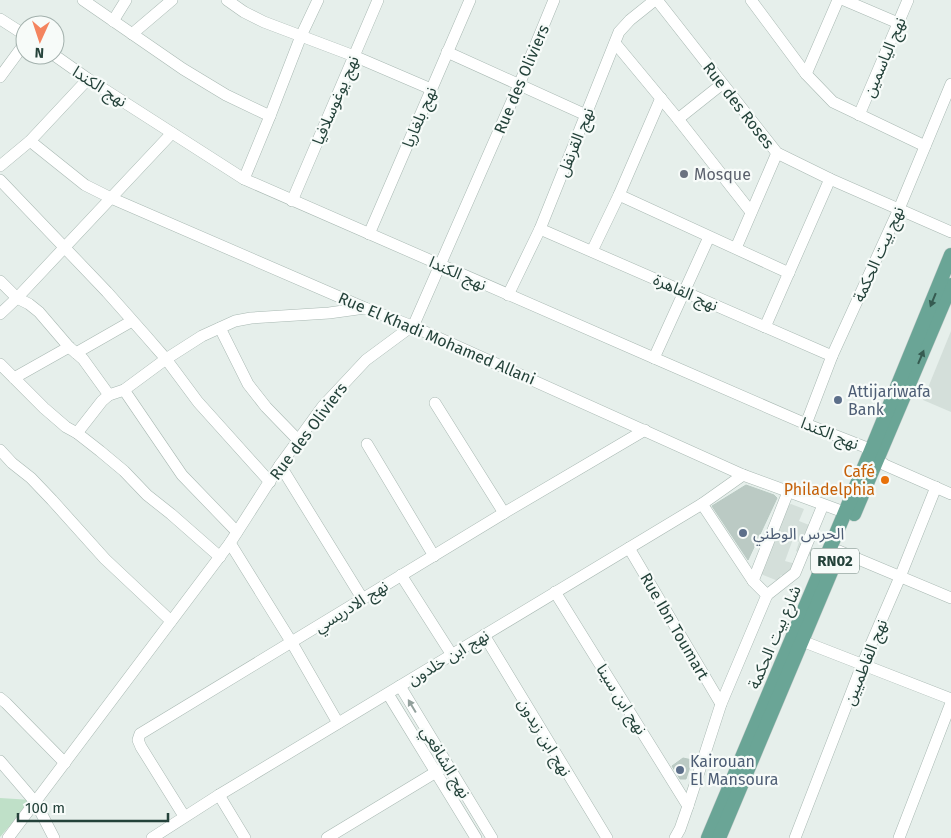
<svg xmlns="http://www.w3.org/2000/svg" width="951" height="838" font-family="'Fira Sans','Noto Sans Arabic',sans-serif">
<rect width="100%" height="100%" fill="#e6efeb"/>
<g fill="#d4dfda">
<polygon points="951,331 951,412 923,400"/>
<polygon points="791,504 804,509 799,521 809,525 804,535 813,538 810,547 814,549 811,556 796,551 799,542 793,539 785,561 796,564 790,578 781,575 778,581 761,574 787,506"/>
</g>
<polygon fill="#bfe0c8" points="0,798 32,800 0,837"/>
<g fill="#bbcac4" stroke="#b8c9c2">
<polygon points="746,485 774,495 777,498 748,560 712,506"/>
<polygon points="683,758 692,760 686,779 680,779 672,766"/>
</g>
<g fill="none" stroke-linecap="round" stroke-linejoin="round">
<defs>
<g id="minor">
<polyline points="83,0 183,69 226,95 270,116"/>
<polyline points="227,0 244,12 264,22 354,56 431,89"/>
<polyline points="657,0 777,153 830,179 951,232"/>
<polyline points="751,0 806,74 833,102 925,146"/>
<polyline points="844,0 898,23"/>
<polyline points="0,19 25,35"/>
<polyline points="113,21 126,0"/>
<polyline points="132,34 172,0"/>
<polyline points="615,43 678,119 751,212"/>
<polyline points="447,52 586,115"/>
<polyline points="54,55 88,79 244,179 654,358 806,424 865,447 878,460 885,465 951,494"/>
<polyline points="806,74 838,0"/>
<polyline points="0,77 25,43"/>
<polyline points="859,115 908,0"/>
<polyline points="678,119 722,84"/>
<polyline points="30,141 85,185 111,198 365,308 412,326 743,475 852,515"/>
<polyline points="0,166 30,141 88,79"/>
<polyline points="244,179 270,116 301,36 318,0"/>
<polyline points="0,180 107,292 146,336 166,359 198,402 270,482"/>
<polyline points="619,195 789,273"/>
<polyline points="292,201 378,0"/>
<polyline points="540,229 832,356"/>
<polyline points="369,234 470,0"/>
<polyline points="736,248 777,153"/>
<polyline points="592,251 619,195 661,98"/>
<polyline points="0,281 17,298 29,304 39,312 69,347 83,359 109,395"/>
<polyline points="508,295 540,229 619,32 630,20 655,0"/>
<polyline points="0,314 17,298 172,133"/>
<polyline points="765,327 830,179"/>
<polyline points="220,328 248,384 266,407 298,440"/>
<polyline points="76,353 132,321"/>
<polyline points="654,358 709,237"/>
<polyline points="0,364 44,408 66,427 77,433 100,451 124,471 147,495 171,514 220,557"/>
<polyline points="14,378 69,347"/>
<polyline points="124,390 182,475 237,532"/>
<polyline points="435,403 504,513"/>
<polyline points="806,424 832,356 899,209 951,84"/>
<polyline points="77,433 102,401 109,395 124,390 166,359 202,336 235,321 251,318 329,313 365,308"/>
<polyline points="367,444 434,556"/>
<polyline points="0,450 12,463 31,478 52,500 105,559 171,621"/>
<polyline points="280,465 362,598"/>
<polyline points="230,543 292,643 338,723"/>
<polyline points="629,548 721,704"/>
<polyline points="839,551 951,598"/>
<polyline points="401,575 452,655"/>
<polyline points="753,581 788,492"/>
<polyline points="555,592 688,806"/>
<polyline points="767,595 795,573 823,505"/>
<polyline points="484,635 607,838"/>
<polyline points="802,641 951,699"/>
<polyline points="400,686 492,838"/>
<polyline points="388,694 476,838"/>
<polyline points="0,698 6,703 65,763"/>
<polyline points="0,761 36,803 54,838"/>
<polyline points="219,795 245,838"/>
<polyline points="184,816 141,747 138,740 140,734 504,513 645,430"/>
<polyline points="8,838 230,543 280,465 323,406 366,360 412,326 415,322 519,85 554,0"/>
<polyline points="152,838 219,795 702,504 743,475"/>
<polyline points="327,838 441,769"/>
<polyline points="675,838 680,829 688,806 721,704 767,595 753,581 702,504"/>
<polyline points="795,838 862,665 900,577 936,487"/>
<polyline points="899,838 951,703"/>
</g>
<g id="major">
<polyline points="854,514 951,285"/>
<polyline points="708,838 870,453 951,255"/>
<polyline points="719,838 833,567"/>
</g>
</defs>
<use href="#minor" stroke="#a8b8b2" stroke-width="12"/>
<use href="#major" stroke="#c2cac8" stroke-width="15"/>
<use href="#minor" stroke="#fff" stroke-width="11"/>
<use href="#major" stroke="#6aa596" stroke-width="14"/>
</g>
<defs><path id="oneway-solid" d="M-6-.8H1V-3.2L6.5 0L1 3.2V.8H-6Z" transform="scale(1.25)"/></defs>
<g fill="#365b51">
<use href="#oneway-solid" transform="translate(933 300) rotate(112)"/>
<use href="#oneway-solid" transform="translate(921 357) rotate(-67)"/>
</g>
<use fill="#92a09c" href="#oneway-solid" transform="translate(412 706) rotate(-121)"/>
<circle fill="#6b7280" stroke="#f7fbf9" stroke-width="2" cx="684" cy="174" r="5"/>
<g fill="#5c6f8a" stroke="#f7fbf9" stroke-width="2">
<circle cx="838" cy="400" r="5"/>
<circle cx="743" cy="533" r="5"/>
<circle cx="680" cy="770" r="5"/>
</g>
<circle fill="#e8710a" stroke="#f7fbf9" stroke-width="2" cx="885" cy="480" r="5"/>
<g text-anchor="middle" stroke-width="4.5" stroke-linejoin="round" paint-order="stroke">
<rect fill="#f7fbf9" stroke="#637a73" stroke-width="1" x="811" y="548.5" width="48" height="25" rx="4"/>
<g font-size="15" font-weight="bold" fill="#24423a">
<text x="835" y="566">RN02</text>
</g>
<g font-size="16" fill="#24423a" stroke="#f7fbf9">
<text transform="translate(884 57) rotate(-67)" y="6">نهج الياسمين</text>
<text transform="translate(521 79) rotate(-67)" y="6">Rue des Oliviers</text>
<text transform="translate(100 86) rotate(33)" y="6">نهج الكندا</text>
<text transform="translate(335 100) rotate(-67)" y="6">نهج يوغوسلافيا</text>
<text transform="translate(739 105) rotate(52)" y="6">Rue des Roses</text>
<text transform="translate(419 117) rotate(-67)" y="6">نهج بلغاريا</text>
<text transform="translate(575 142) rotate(-68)" y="6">نهج القرنفل</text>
<text transform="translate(878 254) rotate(-66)" y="6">نهج بيت الحكمة</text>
<text transform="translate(458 273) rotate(24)" y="6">نهج الكندا</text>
<text transform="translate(686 292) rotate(24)" y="6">نهج القاهرة</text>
<text transform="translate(437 338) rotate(23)" y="6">Rue El Khadi Mohamed Allani</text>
<text transform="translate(308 431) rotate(-53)" y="6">Rue des Oliviers</text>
<text transform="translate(830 433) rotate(22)" y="6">نهج الكندا</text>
<text transform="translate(351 606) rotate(-32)" y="6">نهج الادريسي</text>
<text transform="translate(675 626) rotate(60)" y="6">Rue Ibn Toumart</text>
<text transform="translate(774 637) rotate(-67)" y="6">شارع بيت الحكمة</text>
<text transform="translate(448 657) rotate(-31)" y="6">نهج ابن خلدون</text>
<text transform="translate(865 662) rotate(-68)" y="6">نهج الفاطميين</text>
<text transform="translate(622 699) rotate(58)" y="6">نهج ابن سينا</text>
<text transform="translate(545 737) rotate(59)" y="6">نهج ابن زيدون</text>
<text transform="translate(446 762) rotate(59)" y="6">نهج الشافعي</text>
</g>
<g font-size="16" fill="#5b616d" stroke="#f7fbf9" text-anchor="start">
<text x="694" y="180">Mosque</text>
</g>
<g font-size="16" fill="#4e5e75" stroke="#f7fbf9" text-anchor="start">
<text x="848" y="397">Attijariwafa<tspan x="848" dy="18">Bank</tspan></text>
<text x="753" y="539">الحرس الوطني</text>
<text x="690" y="767">Kairouan<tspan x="690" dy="18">El Mansoura</tspan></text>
</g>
<g font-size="16" fill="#c56008" stroke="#f7fbf9" text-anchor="end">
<text x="875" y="477">Café<tspan x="875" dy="18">Philadelphia</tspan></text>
</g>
</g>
<g transform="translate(40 40) rotate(183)"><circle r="24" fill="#f7fbf9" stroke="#a3b1ad"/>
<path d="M0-4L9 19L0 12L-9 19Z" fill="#f4845f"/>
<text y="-8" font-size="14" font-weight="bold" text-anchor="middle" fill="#24423a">N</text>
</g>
<path d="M18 813v8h150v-8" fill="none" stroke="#24423a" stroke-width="2.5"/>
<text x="25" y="813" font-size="15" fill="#24423a" stroke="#f7fbf9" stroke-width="4" paint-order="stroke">100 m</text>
</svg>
